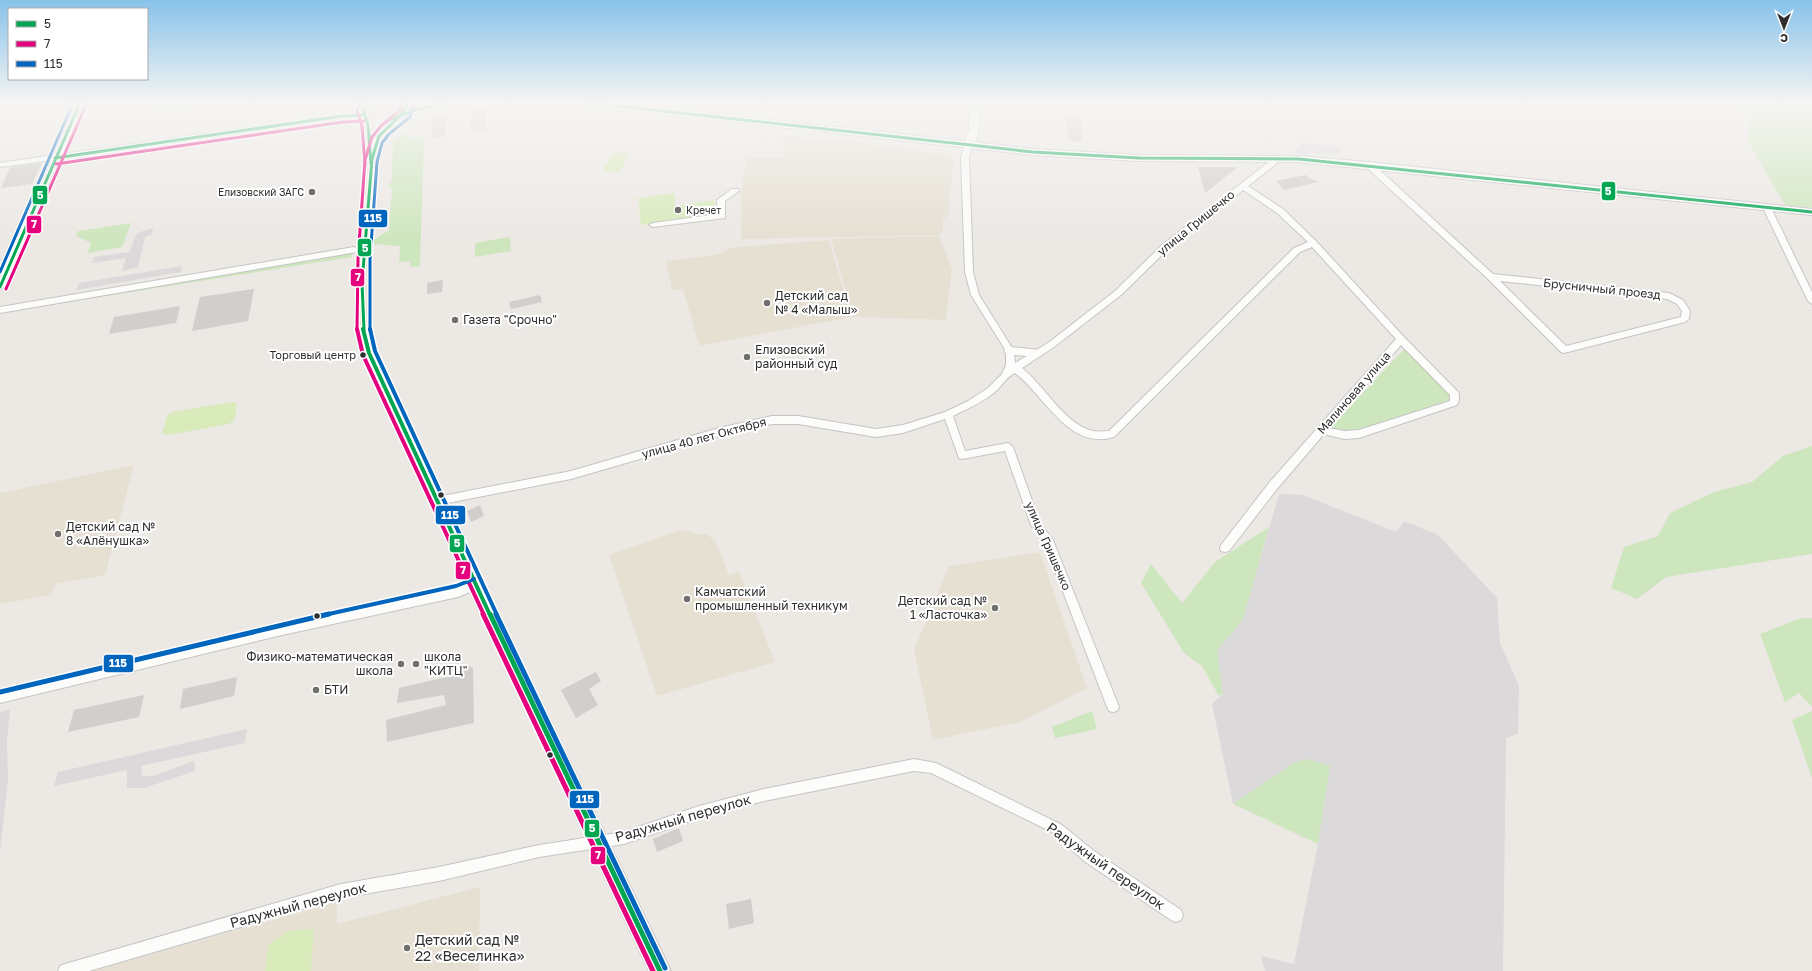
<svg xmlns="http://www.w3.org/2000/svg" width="1812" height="971" font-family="'Golos Text',sans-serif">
<rect width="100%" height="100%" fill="#ece8e4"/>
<g fill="#dcd9db">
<polygon points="1303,143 1333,146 1334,148 1342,149 1341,153 1338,153 1338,155 1309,153 1309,155 1296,153 1295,149"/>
<polygon points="153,228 152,234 145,237 138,267 122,271 126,258 92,263 94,257 129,252 137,233"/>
<polygon points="182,266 181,272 76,290 79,283"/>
<polygon points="1279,494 1303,495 1396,532 1404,521 1438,535 1497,598 1500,643 1519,686 1518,733 1506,738 1503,971 1265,971 1261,956 1294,964 1318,844 1330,767 1242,799 1233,804 1212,704 1223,694 1217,651 1243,619"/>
<polygon points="10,709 7,741 8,781 0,851 0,712"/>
<polygon points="247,729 245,743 141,766 142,776 152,776 194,761 195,771 144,788 127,788 127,770 54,786 58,772"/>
</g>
<g fill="#e6e0d3">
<polygon points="783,136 837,140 954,156 948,217 943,218 943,229 939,235 741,239 741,192 746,158 785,158"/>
<polygon points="939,236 952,269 946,320 853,317 831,239"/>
<polygon points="829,240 851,317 699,346 683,289 672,290 666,261 714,255 722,253 729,248"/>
<polygon points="134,465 105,575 56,584 51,595 0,604 0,493"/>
<polygon points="680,530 691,531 696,535 706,534 715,540 729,575 739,571 775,662 657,696 609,555"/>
<polygon points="1040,552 1087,688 1021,722 933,740 914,650 949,566"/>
<polygon points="480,887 479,971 92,971 337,902 337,924"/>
</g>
<g fill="#cee6be">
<polygon points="159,103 186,103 184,108 157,111"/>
<polygon points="1735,103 1783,103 1812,110 1812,208 1785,205 1747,139 1750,115"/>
<polygon points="401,135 407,135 411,139 424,137 420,266 410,267 410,261 399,262 400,246 385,245 385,244 374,245 374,240 389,230 392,189 388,185 392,180 393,142"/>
<polygon points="131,223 122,247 88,253 91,243 76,236 78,231"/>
<polygon points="510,237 511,251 475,257 475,243"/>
<polygon points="353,249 352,257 6,312 9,305"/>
<polygon points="1404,349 1449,393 1449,400 1359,431 1342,432 1331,427"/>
<polygon points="1812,446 1812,554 1666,577 1637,599 1611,588 1624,547 1658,536 1670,513 1714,492 1752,482 1783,456"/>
<polygon points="1269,527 1243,619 1217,651 1223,694 1219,696 1202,666 1184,653 1141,583 1151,564 1182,603 1215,562"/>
<polygon points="1801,618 1812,618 1812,707 1799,693 1785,702 1760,634"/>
<polygon points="1092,711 1097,729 1055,738 1052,727"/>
<polygon points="1812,711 1812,778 1792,720"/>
<polygon points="1308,759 1330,766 1318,844 1233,804 1295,762"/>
</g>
<g fill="#d9eabb">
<polygon points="614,152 630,154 619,173 603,171"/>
<polygon points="675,193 675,206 714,200 716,214 641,225 638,198"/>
<polygon points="232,402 236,403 237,405 234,420 229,424 169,435 162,434 167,416 172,412"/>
<polygon points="306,929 314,930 311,971 265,971 268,945 288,931"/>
</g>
<g fill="#d1cecb">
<polygon points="486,108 486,130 471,132 471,110"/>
<polygon points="448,113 445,136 431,138 434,115"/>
<polygon points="1066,115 1080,116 1083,141 1069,141"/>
<polygon points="42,163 32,184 1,188 10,167"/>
<polygon points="1198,167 1238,167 1205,193"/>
<polygon points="1306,175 1309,178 1319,182 1284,190 1276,181"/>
<polygon points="443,280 442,292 427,294 427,283"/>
<polygon points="254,289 248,321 192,331 200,297"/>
<polygon points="540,295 542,302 511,309 509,302"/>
<polygon points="180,306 176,323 109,334 114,317"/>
<polygon points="480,505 484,516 471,522 467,511"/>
<polygon points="468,665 473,668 474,723 387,742 386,720 446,705 444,695 397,703 399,688 460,674 463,668"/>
<polygon points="596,672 601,681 589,689 598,705 576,718 561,690"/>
<polygon points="237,677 234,696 180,709 183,689"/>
<polygon points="144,695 139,717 68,732 74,710"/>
<polygon points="679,828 683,841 657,852 653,839"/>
<polygon points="751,899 754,923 729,929 726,904"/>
</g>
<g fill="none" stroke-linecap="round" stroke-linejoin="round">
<defs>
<g id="street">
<polygon points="77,103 83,103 62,154 342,114 364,113 368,115 364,117 342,118 59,159 4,287 0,290 0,277 52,160 0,167 0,163 54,155"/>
<path d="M965,144H971L972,146L969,157L973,272L979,295L1014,351L1015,363L1048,343L1115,291L1162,245L1261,168L1269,162L1271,156H1274L1278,158L1275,165L1248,186L1283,209L1316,241L1404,337L1458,392C1460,395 1459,402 1457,405L1359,438L1344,439L1324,434L1277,489L1229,551L1225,552L1221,551L1220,548L1221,545L1269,483L1396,339L1312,247L1300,252L1114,437C1069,451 1045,396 1015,373C1007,376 1002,386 995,392C983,402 967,409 953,416L965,451L1008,443L1013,447L1040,523L1053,540L1119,707L1117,711L1113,712L1109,711L1107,707L1044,542L1031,525L1005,451L962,459L959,458L945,419L903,433L876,437L798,424H772L719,436L571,479L437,505L433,504L432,501L433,498L437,497L571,471L719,428L772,416H798L876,429L903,425L945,412L968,401L988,388L1002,374L1006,365V351L971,295L965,272L961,157ZM1243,190L1277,213L1308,242L1294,248L1109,431C1104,431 1098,432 1093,431C1064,424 1045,386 1022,368L1054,347L1121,295L1168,249ZM1401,345L1450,395V401L1359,430L1344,431L1329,428Z"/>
<path d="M1366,163H1372L1493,274L1669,293L1683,300L1690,311L1689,319L1685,322L1564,353L1561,352L1488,279L1366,167ZM1500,281L1667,299L1677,304L1682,311L1681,317L1566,346Z"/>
<polygon points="732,189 738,189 739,191 725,201 725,218 653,227 649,225 653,223 718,214 717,200"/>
<polygon points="1764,206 1767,206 1771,208 1812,292 1812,304 1808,301 1763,208"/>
<polygon points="354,247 358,250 357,252 0,313 0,307"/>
<polygon points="476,580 480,582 481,585 480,588 458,597 282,635 0,703 0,693 282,625 457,588"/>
<polygon points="914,759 936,763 1062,825 1094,851 1181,910 1183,915 1181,920 1176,922 1171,920 1084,861 1054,833 931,773 914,771 764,801 699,818 624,844 539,857 439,881 341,898 89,971 58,971 60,966 65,964 341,884 439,867 539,845 624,832 699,806 764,789"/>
</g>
<g id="secondary">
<polygon points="432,103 451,103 449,105 405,116 400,113 401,111"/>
<polygon points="585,103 616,103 965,141 969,131 970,103 980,103 979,131 975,142 1033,149 1139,155 1299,156 1369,162 1812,209 1812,215 1299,162 1139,161 1033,155 590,106"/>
<polygon points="1010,347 1041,350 1043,353 1041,356 1037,357 1006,354 1004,351 1006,348"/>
</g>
<path id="primary" d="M362,103H374L369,109L375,135L396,116L402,103H414C409,124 388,126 382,142C374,163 375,186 374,208C371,246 366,288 370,326C371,335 374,344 376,353L485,585L671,971H649L467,585L362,353L356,327V308L357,259L365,161L362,125L357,109Z"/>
</defs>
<use href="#street" stroke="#c5c4c5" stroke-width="2"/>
<use href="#secondary" stroke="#c5c4c5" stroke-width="2"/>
<use href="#primary" stroke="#c6c5c4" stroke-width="2"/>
<use href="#street" fill="#fcfcfb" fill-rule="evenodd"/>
<use href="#secondary" fill="#fcfcfb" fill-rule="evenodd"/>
<use href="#primary" fill="#e8e4d6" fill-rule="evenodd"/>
<defs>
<g id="bus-1-far2">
<polyline points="368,103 363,109 368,125 371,164"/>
<polyline points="590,103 1033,152 1139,158 1299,159 1812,212"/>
<polyline points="386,121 418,109 446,103"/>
<polyline points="55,158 342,116 364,115"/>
<polyline points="0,287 80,103"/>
<polyline points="364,330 362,283 372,159 379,136 401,115 408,103"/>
</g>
<polyline id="bus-1-far1" points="363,329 369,353 490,615"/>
<polyline id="bus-1" points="490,614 660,971"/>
<g id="bus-2-far2">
<polyline points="360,103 357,110 362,126 365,164"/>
<polyline points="56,164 343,122 364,121"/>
<polyline points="6,289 86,105"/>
<polyline points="357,330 358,259 365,160 372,137 381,126 400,110 402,103"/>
</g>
<polyline id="bus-2-far1" points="357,329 363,355 484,615"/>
<polyline id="bus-2" points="483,614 653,971"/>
<g id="bus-3-far2">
<polyline points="0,272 73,103"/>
<polyline points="370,330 370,259 377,162 382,143 389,134 410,117 414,105"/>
</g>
<g id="bus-3-far1">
<polyline points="370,329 375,351 497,615"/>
<polyline points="324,615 456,586 474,579"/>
</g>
<g id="bus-3">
<polyline points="496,614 665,968"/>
<polyline points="0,692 329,614"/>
</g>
</defs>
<use href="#bus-1-far2" stroke="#fff" stroke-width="5.5"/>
<use href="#bus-1-far1" stroke="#fff" stroke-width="7"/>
<use href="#bus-1" stroke="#fff" stroke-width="8"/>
<use href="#bus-2-far2" stroke="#fff" stroke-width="5.5"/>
<use href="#bus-2-far1" stroke="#fff" stroke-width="7"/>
<use href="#bus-2" stroke="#fff" stroke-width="8"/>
<use href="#bus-3-far2" stroke="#fff" stroke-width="5.5"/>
<use href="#bus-3-far1" stroke="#fff" stroke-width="7"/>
<use href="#bus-3" stroke="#fff" stroke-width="8"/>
<use href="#bus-1-far2" stroke="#00a651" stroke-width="3"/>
<use href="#bus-1-far1" stroke="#00a651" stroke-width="4"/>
<use href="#bus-1" stroke="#00a651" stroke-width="5"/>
<use href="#bus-2-far2" stroke="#e5007d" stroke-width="3"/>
<use href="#bus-2-far1" stroke="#e5007d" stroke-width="4"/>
<use href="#bus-2" stroke="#e5007d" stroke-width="5"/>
<use href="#bus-3-far2" stroke="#0065bd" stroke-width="3"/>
<use href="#bus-3-far1" stroke="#0065bd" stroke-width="4"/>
<use href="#bus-3" stroke="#0065bd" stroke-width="5"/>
</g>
<linearGradient id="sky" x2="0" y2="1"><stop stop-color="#88c2ea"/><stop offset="0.43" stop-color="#f6f5f3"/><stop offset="1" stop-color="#f6f5f3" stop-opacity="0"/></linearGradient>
<rect width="1812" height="239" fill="url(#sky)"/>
<g fill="#706f6e" stroke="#fff" stroke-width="1.5">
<circle cx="312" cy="192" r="4"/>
<circle cx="678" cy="210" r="4"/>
<circle cx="767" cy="303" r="4"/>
<circle cx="455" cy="320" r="4"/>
<circle cx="747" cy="357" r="4"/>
<circle cx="58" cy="534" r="4"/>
<circle cx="687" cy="599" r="4"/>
<circle cx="995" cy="608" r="4"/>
<circle cx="401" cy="664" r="4"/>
<circle cx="416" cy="664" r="4"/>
<circle cx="316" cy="690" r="4"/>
<circle cx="407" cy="948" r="4"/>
</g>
<g fill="#2e2e2e" stroke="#fff" stroke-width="1.5">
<circle cx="363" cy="355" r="3.5"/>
<circle cx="441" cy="495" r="3.5"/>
<circle cx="317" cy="616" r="3.5"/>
<circle cx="550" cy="755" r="3.5"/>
</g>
<g text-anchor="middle" stroke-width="4" stroke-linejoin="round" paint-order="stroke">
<g font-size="10" fill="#2e2e2e" stroke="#fff" text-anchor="end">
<text x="304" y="196">Елизовский ЗАГС</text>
<text x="686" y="214" text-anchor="start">Кречет</text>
</g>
<g font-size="11" fill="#2e2e2e" stroke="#fff" text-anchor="end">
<text x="356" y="359">Торговый центр</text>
</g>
<g font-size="12" fill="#2e2e2e" stroke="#fff">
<text transform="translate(1196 223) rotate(-39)" y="4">улица Гришечко</text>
<text transform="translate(1602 289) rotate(6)" y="4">Брусничный проезд</text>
<text transform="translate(1354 393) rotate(-49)" y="4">Малиновая улица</text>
<text transform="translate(704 438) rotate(-15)" y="4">улица 40 лет Октября</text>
<text transform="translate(1048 546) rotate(66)" y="4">улица Гришечко</text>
</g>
<g font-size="12" fill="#2e2e2e" stroke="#fff" text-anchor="start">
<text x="775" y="300">Детский сад<tspan x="775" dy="14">№ 4 «Малыш»</tspan></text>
<text x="463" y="324">Газета "Срочно"</text>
<text x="755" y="354">Елизовский<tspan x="755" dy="14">районный суд</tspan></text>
<text x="66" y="531">Детский сад №<tspan x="66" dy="14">8 «Алёнушка»</tspan></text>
<text x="695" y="596">Камчатский<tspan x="695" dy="14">промышленный техникум</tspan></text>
<text x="987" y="605" text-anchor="end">Детский сад №<tspan x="987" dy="14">1 «Ласточка»</tspan></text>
<text x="393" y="661" text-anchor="end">Физико-математическая<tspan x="393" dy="14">школа</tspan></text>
<text x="424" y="661">школа<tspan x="424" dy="14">"КИТЦ"</tspan></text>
<text x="324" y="694">БТИ</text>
</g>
<g font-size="14" fill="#2e2e2e" stroke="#fff">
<text transform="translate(683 818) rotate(-16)" y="5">Радужный переулок</text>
<text transform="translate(1106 866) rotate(35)" y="5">Радужный переулок</text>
<text transform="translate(298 905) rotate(-15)" y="5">Радужный переулок</text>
</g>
<g font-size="14" fill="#2e2e2e" stroke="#fff" text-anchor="start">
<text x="415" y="945">Детский сад №<tspan x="415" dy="16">22 «Веселинка»</tspan></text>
</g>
</g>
<g stroke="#fff" stroke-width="1.5">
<rect x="1601" y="181" width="15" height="20" rx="4" fill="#00a651"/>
<rect x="32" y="185" width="16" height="20" rx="4" fill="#00a651"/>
<rect x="358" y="209" width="30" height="19" rx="4" fill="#0065bd"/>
<rect x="26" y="215" width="16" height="19" rx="4" fill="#e5007d"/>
<rect x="357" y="238" width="15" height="19" rx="4" fill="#00a651"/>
<rect x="350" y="268" width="15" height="19" rx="4" fill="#e5007d"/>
<rect x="435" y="505" width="31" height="20" rx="4" fill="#0065bd"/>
<rect x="449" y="534" width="16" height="19" rx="4" fill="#00a651"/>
<rect x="455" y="561" width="16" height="19" rx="4" fill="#e5007d"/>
<rect x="103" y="654" width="31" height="19" rx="4" fill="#0065bd"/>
<rect x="569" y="790" width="31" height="19" rx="4" fill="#0065bd"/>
<rect x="584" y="819" width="16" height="19" rx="4" fill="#00a651"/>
<rect x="590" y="846" width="16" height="19" rx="4" fill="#e5007d"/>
</g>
<g font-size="11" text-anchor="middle" font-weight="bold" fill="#fff">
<text x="1608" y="195">5</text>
<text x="40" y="199">5</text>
<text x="373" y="222">115</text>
<text x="34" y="228">7</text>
<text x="365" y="252">5</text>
<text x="358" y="281">7</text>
<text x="450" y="519">115</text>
<text x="457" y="547">5</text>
<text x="463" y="574">7</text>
<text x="118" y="667">115</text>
<text x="585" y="803">115</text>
<text x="592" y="832">5</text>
<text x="598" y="859">7</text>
</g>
<rect x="8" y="8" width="140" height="72" fill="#ffffff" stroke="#ababab"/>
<rect x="16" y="21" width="20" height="6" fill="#00a651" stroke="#ababab"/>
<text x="44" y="28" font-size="12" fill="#2e2e2e">5</text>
<rect x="16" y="41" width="20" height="6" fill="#e5007d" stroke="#ababab"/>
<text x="44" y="48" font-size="12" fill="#2e2e2e">7</text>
<rect x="16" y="61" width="20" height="6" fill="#0065bd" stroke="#ababab"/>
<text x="44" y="68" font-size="12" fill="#2e2e2e">115</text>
<g transform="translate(1784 28) rotate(180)" stroke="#ffffff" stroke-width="3" paint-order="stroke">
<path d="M0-3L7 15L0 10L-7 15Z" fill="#2e2e2e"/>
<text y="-6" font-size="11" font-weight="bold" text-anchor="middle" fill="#2e2e2e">С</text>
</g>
</svg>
